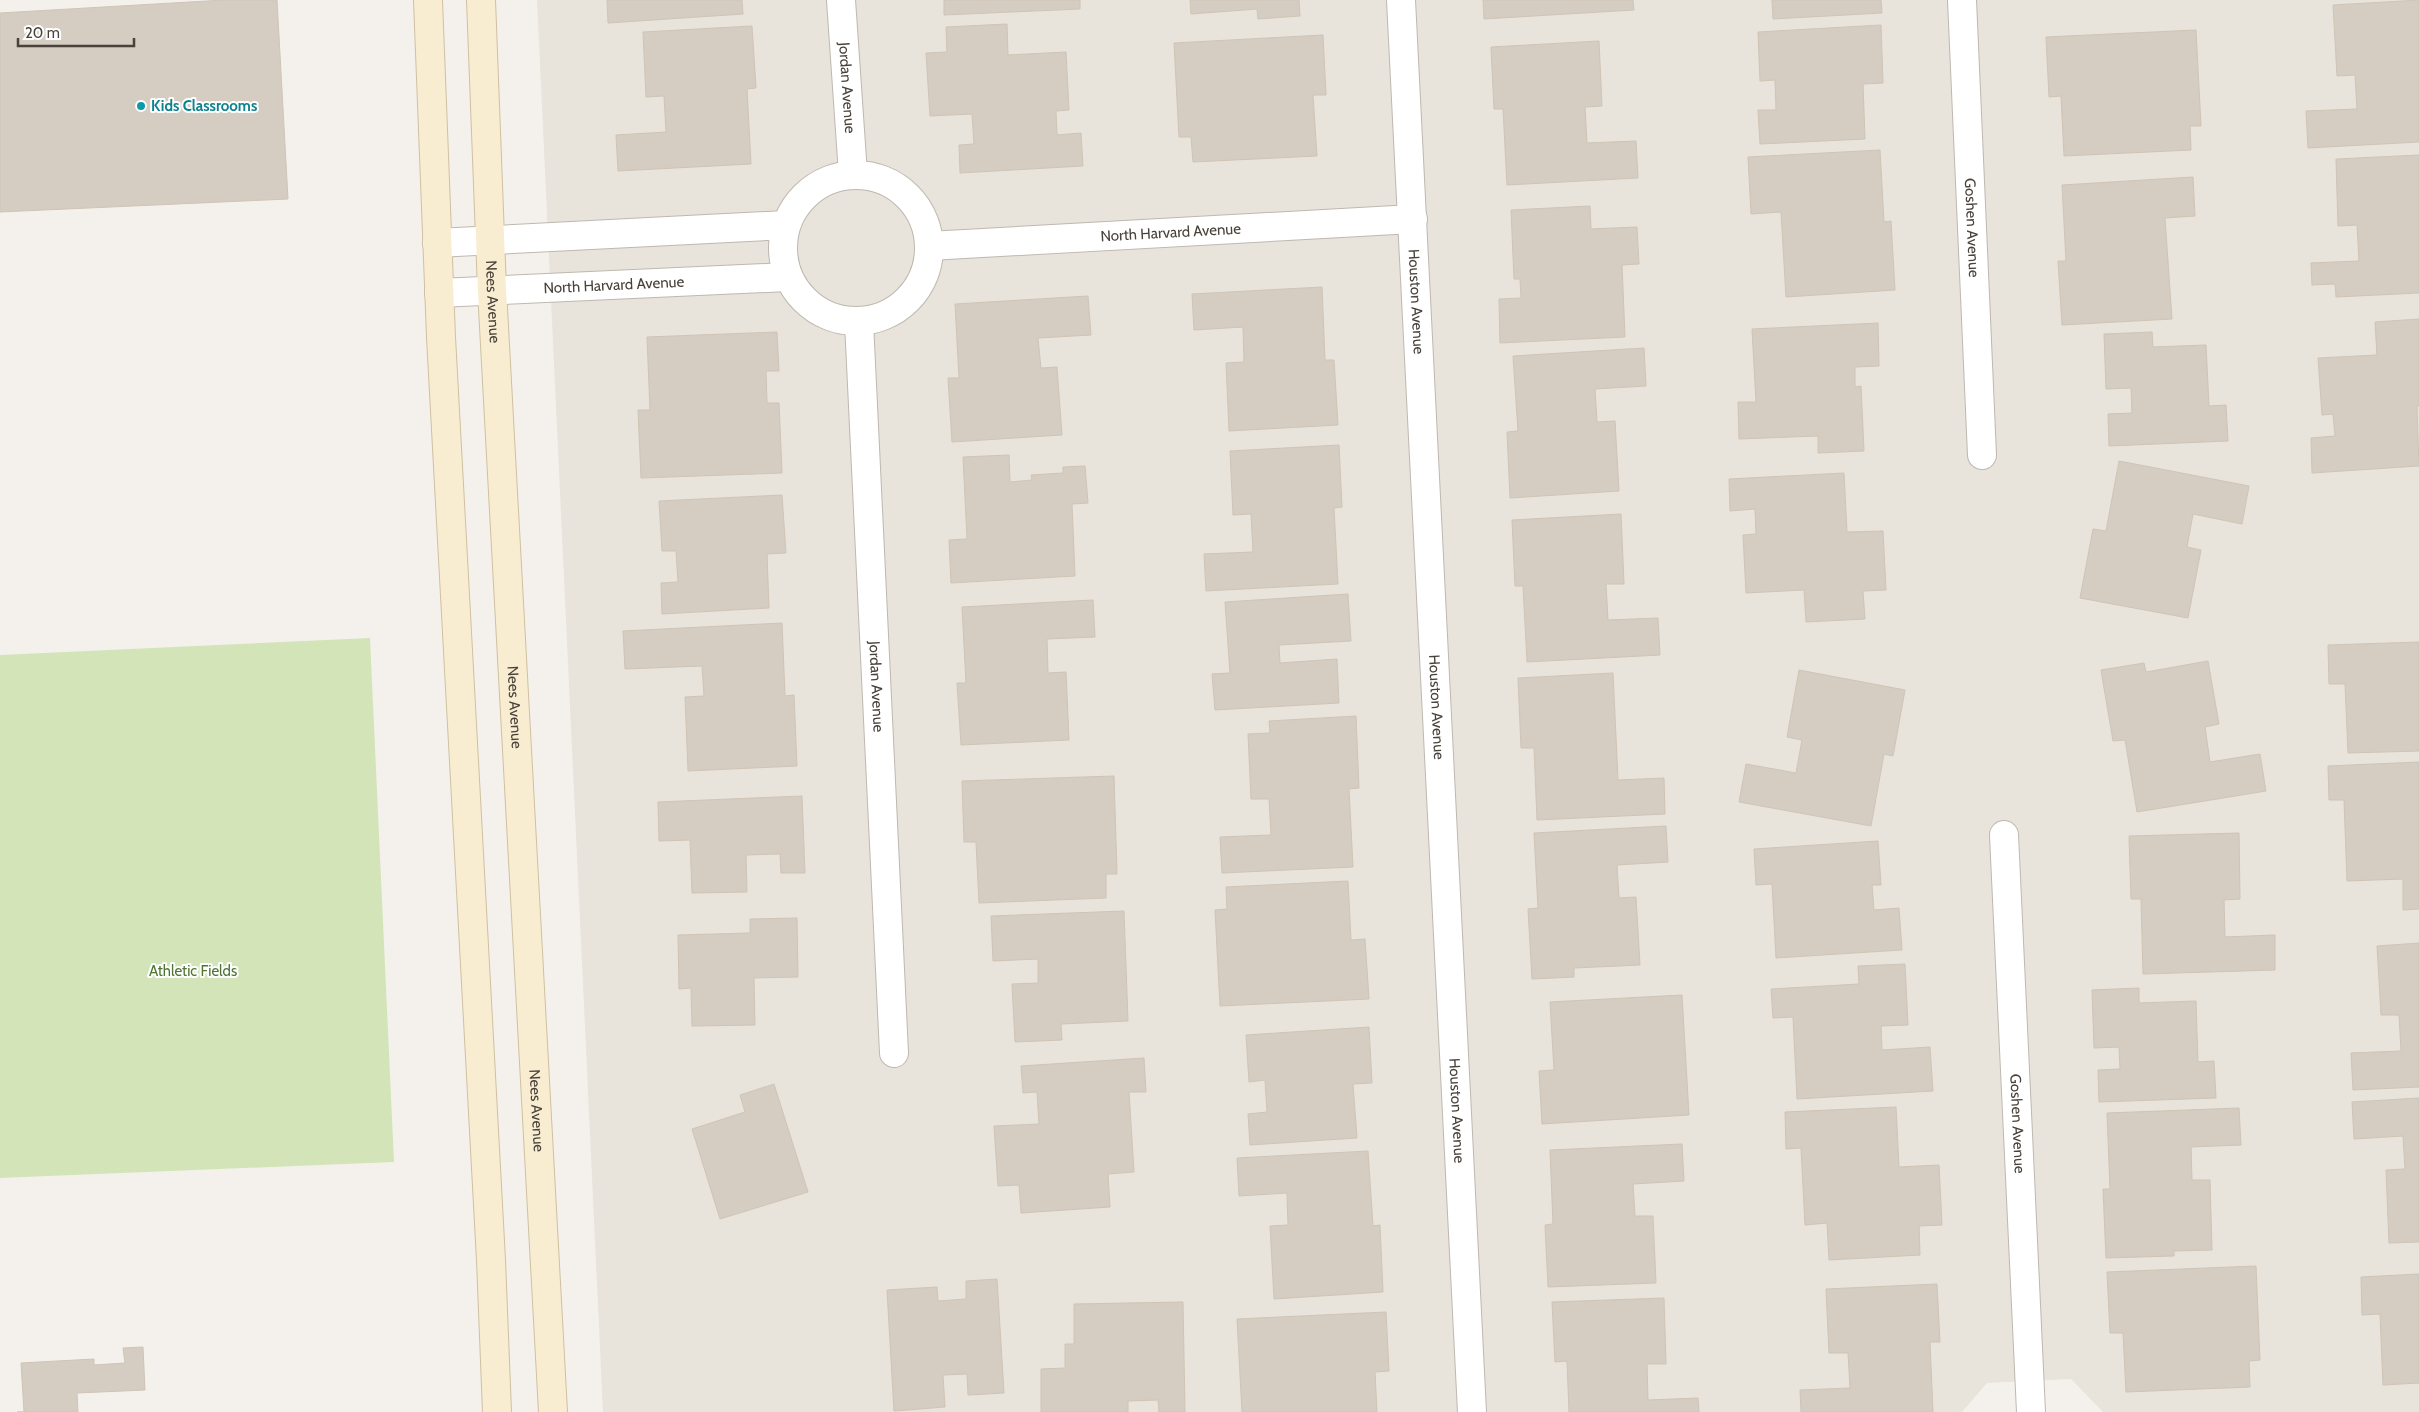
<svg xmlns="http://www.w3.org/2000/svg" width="2419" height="1412" font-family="Cabin,sans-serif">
<rect width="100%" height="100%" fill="#f4f1ec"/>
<polygon fill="#e8e3db" points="537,0 2419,0 2419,1412 2103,1412 2071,1379 1987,1383 1962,1412 603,1412"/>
<polygon fill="#d3e4b9" points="370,638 394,1162 0,1178 0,655"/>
<g fill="#d5cdc2" stroke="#cfc4b6">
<polygon points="224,0 277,0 288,199 0,212 0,13"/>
<polygon points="607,0 742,0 743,14 608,23"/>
<polygon points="944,0 1080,0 1080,9 944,15"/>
<polygon points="1190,0 1299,0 1300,16 1258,19 1257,9 1191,14"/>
<polygon points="1483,0 1633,0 1634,10 1484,19"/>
<polygon points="1772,0 1881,0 1882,13 1773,19"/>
<polygon points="2419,0 2419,142 2308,148 2306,111 2357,109 2355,75 2337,76 2333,5"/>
<polygon points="1007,24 1008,55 1066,52 1069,110 1056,111 1057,135 1081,133 1083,166 960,173 959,145 974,144 972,114 930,116 926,53 947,52 946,27"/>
<polygon points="1881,25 1883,83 1863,84 1865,139 1760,144 1758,110 1776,110 1775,80 1760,81 1758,32"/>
<polygon points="752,26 756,88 747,89 751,164 618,171 616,135 666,132 664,96 646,97 643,32"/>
<polygon points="2196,30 2201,126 2190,126 2191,150 2064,156 2061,96 2049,97 2046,37"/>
<polygon points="1323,35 1326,95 1313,95 1317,156 1193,162 1191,137 1179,137 1174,43"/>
<polygon points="1599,41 1602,106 1585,107 1587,143 1636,141 1638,178 1507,185 1503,109 1494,109 1491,47"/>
<polygon points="1880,150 1884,222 1891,221 1895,290 1786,297 1781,212 1751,214 1748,157"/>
<polygon points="2419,155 2419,293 2336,297 2335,284 2312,285 2311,263 2359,261 2357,225 2338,226 2336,159"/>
<polygon points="2193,177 2195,216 2165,218 2172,319 2062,325 2058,261 2066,261 2062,185"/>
<polygon points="1590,206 1591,229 1637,227 1639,264 1622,265 1625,337 1500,343 1499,299 1521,298 1520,279 1514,279 1511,210"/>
<polygon points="1322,287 1325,360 1334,360 1338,425 1229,431 1226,363 1244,362 1243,327 1194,330 1192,294"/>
<polygon points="1088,296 1091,335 1038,338 1041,368 1057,367 1062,435 952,442 948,378 959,378 955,304"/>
<polygon points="2419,319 2419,406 2417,406 2419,466 2312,473 2311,438 2335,436 2333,414 2322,415 2318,358 2377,355 2375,322"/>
<polygon points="1878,323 1879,366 1855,367 1855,387 1861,386 1864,451 1818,453 1818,436 1739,439 1738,402 1756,402 1752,329"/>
<polygon points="777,332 779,371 766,371 767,403 779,403 782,473 641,478 638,410 650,410 647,337"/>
<polygon points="2152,332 2153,347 2206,345 2209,406 2226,405 2228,441 2109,446 2108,414 2132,413 2131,388 2106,389 2104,334"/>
<polygon points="1644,348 1646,386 1595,389 1597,422 1615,421 1619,491 1510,498 1507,432 1518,431 1513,356"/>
<polygon points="1339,445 1342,507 1334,508 1338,584 1206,591 1204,554 1253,552 1251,514 1233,515 1230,451"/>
<polygon points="1009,455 1010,482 1032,480 1031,475 1063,473 1063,467 1085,466 1088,503 1072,504 1075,576 951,583 949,540 967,539 963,457"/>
<polygon points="2119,461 2249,486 2242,524 2193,514 2187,547 2201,550 2188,618 2080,598 2093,529 2106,531"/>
<polygon points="1844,473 1847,532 1883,531 1886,590 1863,591 1865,619 1806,622 1804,590 1746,593 1743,535 1756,534 1755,509 1730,511 1729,479"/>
<polygon points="782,495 786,553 767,554 769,608 662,614 661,583 678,582 676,551 662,551 659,501"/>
<polygon points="1621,514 1624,584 1606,584 1608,620 1658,618 1660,655 1527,662 1523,586 1515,586 1512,520"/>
<polygon points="1348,594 1351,641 1279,645 1280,663 1337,659 1339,703 1215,710 1212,674 1230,673 1225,602"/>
<polygon points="1093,600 1095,637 1047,639 1048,673 1066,672 1069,740 961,745 957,683 966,683 962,607"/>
<polygon points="782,623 785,696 794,695 797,766 688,771 685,697 704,696 702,666 625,669 623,631"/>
<polygon points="2419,642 2419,751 2348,753 2345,684 2329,684 2328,645"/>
<polygon points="2208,661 2219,724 2205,727 2210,762 2260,754 2266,791 2137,812 2125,740 2113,741 2101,670 2144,663 2146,672"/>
<polygon points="1799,670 1905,690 1893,756 1884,754 1871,826 1739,802 1746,764 1796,773 1802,740 1787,737"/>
<polygon points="1613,673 1618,780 1664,778 1665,814 1537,820 1534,748 1521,748 1518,678"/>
<polygon points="1356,716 1359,788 1349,789 1353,867 1222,873 1220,837 1271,835 1269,799 1251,799 1248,734 1270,733 1269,721"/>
<polygon points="2419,762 2419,909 2403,910 2403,879 2347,881 2344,800 2329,800 2328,766"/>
<polygon points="1114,776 1117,874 1106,874 1106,898 979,903 976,842 964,842 962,781"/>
<polygon points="802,796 805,873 781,873 780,854 746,855 747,892 692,893 690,840 659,841 658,802"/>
<polygon points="1666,826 1668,862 1617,865 1619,898 1636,897 1640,965 1574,968 1574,977 1532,979 1528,909 1538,908 1534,833"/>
<polygon points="2239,833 2240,899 2224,900 2225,937 2275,935 2275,970 2143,974 2141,899 2131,899 2129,836"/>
<polygon points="1878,841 1881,885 1872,885 1874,910 1899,908 1902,950 1776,958 1772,884 1756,885 1754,849"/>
<polygon points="1348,881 1351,940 1365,939 1369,999 1220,1006 1215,910 1227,909 1226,887"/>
<polygon points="1124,911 1128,1021 1061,1024 1062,1040 1015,1042 1012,984 1038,983 1038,959 993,961 991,916"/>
<polygon points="797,918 798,977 754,978 755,1025 692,1026 691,988 679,989 678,935 750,933 750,919"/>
<polygon points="2419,943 2419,1087 2353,1090 2351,1053 2401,1051 2399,1015 2381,1015 2377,946"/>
<polygon points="1905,964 1908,1025 1881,1026 1882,1050 1930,1047 1933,1091 1797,1099 1793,1017 1773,1018 1771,989 1859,984 1858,966"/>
<polygon points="2139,988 2139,1003 2196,1001 2198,1062 2214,1061 2216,1098 2099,1102 2098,1070 2120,1069 2119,1047 2094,1048 2092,990"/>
<polygon points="1682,995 1689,1115 1542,1124 1539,1071 1554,1070 1550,1002"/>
<polygon points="1369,1027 1372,1083 1353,1084 1357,1138 1250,1145 1248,1114 1267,1112 1265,1080 1249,1082 1246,1035"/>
<polygon points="1144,1058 1146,1092 1129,1092 1134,1172 1108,1174 1110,1207 1021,1213 1019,1185 998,1186 994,1126 1039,1124 1037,1092 1023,1093 1021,1066"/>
<polygon points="774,1084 808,1192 720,1219 692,1129 745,1112 740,1095"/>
<polygon points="2419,1098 2419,1242 2389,1243 2386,1170 2405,1169 2403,1136 2354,1139 2352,1102"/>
<polygon points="1896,1107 1899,1167 1939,1165 1942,1225 1919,1226 1920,1255 1829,1260 1827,1223 1805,1225 1801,1148 1786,1149 1785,1112"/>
<polygon points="2239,1108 2241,1145 2191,1147 2192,1180 2210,1180 2212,1250 2174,1251 2174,1256 2106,1258 2103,1189 2110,1189 2107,1113"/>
<polygon points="1682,1144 1684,1181 1633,1184 1635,1216 1653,1216 1656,1283 1548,1287 1545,1225 1553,1224 1550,1150"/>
<polygon points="1368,1151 1373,1226 1380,1225 1383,1292 1274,1299 1270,1226 1288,1225 1287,1193 1239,1196 1237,1158"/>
<polygon points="2256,1266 2260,1360 2249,1361 2250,1387 2126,1392 2123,1333 2110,1333 2107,1272"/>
<polygon points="2419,1274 2419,1383 2383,1385 2380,1314 2362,1315 2361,1277"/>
<polygon points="997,1279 1004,1393 968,1395 967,1374 943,1375 945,1407 894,1411 887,1290 937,1287 938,1301 966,1299 966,1281"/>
<polygon points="1937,1284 1940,1342 1930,1342 1933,1412 1801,1412 1800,1390 1850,1388 1848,1353 1829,1353 1826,1289"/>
<polygon points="1664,1298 1666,1364 1647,1364 1648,1400 1698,1398 1699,1412 1569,1412 1567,1361 1555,1362 1552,1302"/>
<polygon points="1183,1302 1185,1412 1159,1412 1158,1400 1128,1401 1128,1412 1041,1412 1041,1369 1065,1368 1065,1344 1074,1344 1074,1304"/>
<polygon points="1386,1312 1389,1371 1375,1372 1377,1412 1242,1412 1237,1319"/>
<polygon points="143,1347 145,1390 77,1393 78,1412 17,1412 24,1412 21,1363 94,1359 94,1365 125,1363 123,1348"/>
</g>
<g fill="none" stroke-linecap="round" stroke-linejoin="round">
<defs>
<g id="street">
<path id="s1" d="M841,0L853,174"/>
<path id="s2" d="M1401,0L1472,1412"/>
<path id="s3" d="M1962,0L1982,455"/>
<circle cx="856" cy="248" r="73"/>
<polyline points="437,243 786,225"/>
<path id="s4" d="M929,246L1413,219"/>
<path id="s5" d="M439,293L788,277"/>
<path id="s6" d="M859,322L894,1053"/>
<path id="s7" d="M2004,835L2031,1412"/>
</g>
<g id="secondary">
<polyline points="428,0 441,337 491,1260 497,1412"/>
<path id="s8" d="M481,0L492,290L553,1412"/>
</g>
</defs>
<use href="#street" stroke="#bfb8af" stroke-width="30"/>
<use href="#secondary" stroke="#cfc0a0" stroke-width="30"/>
<use href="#street" stroke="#fff" stroke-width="28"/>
<use href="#secondary" stroke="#f9edd1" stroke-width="28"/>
</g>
<circle fill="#0f9aa8" stroke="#fff" stroke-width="2" cx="141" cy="106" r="5"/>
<g text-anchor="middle" stroke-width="4" stroke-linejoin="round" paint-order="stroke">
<g font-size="15" fill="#48423a" stroke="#fff">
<text dy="5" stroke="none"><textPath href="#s1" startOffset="88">Jordan Avenue</textPath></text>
<text dy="5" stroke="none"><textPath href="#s3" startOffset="228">Goshen Avenue</textPath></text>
<text dy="5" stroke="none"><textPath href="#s4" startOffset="242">North Harvard Avenue</textPath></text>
<text dy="5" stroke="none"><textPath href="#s5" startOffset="175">North Harvard Avenue</textPath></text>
<text dy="5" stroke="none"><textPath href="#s2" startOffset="302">Houston Avenue</textPath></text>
<text dy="5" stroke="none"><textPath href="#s8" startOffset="302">Nees Avenue</textPath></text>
<text dy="5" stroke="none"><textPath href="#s6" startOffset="365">Jordan Avenue</textPath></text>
<text dy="5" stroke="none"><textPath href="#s8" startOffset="708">Nees Avenue</textPath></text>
<text dy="5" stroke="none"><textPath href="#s2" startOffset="708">Houston Avenue</textPath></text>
<text dy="5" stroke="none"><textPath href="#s2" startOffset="1112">Houston Avenue</textPath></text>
<text dy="5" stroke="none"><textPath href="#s8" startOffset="1112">Nees Avenue</textPath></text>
<text dy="5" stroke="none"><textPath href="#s7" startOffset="289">Goshen Avenue</textPath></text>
</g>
<g font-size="15" font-weight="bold" fill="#0d838f" stroke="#fff" text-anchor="start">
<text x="151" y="111">Kids Classrooms</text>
</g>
<g font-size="15" fill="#4f7433" stroke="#fff">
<text x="193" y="976">Athletic Fields</text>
</g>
</g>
<path d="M18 38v8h116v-8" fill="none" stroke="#48423a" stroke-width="2.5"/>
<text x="25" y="38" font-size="15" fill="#48423a" stroke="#ffffff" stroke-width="4" paint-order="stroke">20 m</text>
</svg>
